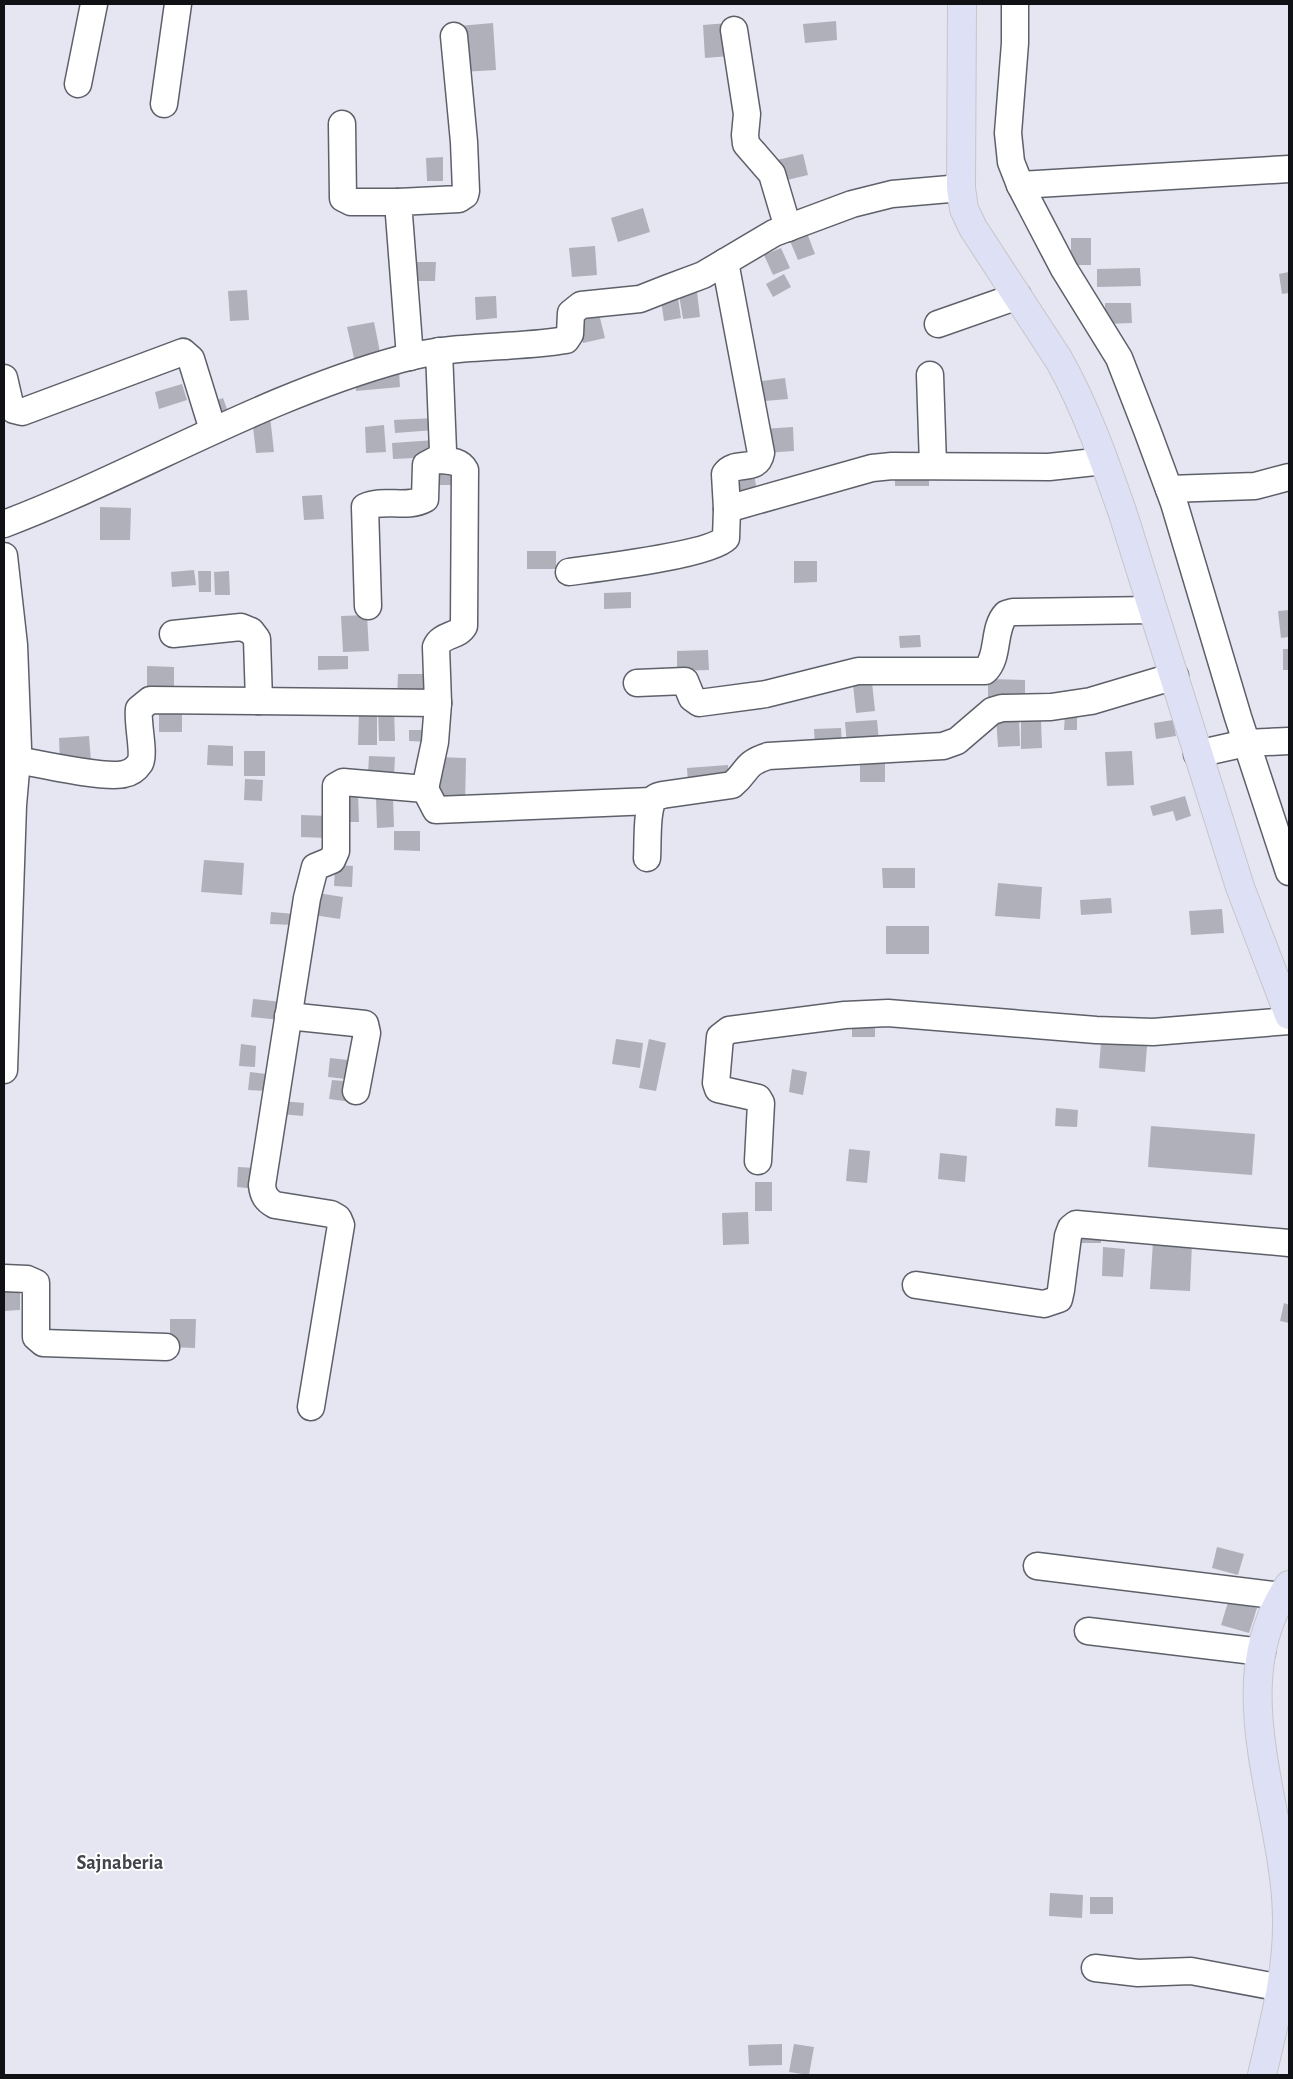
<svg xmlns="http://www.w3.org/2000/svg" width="1293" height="2079" font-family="'Alegreya Sans',sans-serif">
<rect width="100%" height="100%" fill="#e5e6f2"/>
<g fill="#afb0ba">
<polygon points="836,21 837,40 805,43 803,24"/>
<polygon points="493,23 496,70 462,72 459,26"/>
<polygon points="728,23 730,56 705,58 703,25"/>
<polygon points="803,154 808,175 783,181 777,160"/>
<polygon points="443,157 443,181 427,181 426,158"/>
<polygon points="643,208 650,232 618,242 611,218"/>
<polygon points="807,233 815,254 798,260 790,241"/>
<rect x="1071" y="238" width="20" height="27"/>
<polygon points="595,246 597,275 572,277 569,248"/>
<polygon points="781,248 790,268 773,275 764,255"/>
<polygon points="406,262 436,262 435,281 406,281"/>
<polygon points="1140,268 1141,286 1097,287 1097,269"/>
<polygon points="1289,272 1289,293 1282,294 1279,274"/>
<polygon points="784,274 791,287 773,297 766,284"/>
<polygon points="247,290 249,320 230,321 228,291"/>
<polygon points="697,292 700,317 683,319 679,295"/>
<polygon points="496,296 497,318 476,320 475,297"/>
<polygon points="678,298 681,318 664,321 661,300"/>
<polygon points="1105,303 1131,303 1132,323 1105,324"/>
<polygon points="599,314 605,338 583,343 577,319"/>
<polygon points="374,322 382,362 356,367 347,327"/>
<polygon points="399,370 400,387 356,391 355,374"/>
<polygon points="785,378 788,399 755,402 753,382"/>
<polygon points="182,384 187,400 159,409 155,392"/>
<polygon points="223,398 231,420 206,404"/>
<polygon points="270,416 274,452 256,453 252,418"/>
<polygon points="434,418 435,430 395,433 394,420"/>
<polygon points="384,425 386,452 366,453 365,427"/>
<polygon points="793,427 794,451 764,453 762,429"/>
<polygon points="435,440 436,457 393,459 392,443"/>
<polygon points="463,470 463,485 432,485 432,471"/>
<rect x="895" y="470" width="34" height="16"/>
<polygon points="754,473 757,492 735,494 733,475"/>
<polygon points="322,495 324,519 304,520 302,496"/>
<polygon points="100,507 131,508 130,540 100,540"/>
<rect x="527" y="551" width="29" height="18"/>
<polygon points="794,561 817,561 817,582 794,583"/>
<polygon points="194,570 196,585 172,587 171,572"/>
<polygon points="198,571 211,571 211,592 199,592"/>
<polygon points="229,571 230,595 215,595 214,572"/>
<polygon points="631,592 631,608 604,609 604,593"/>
<polygon points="1289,610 1289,637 1281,638 1278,611"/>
<polygon points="367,615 369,651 343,652 341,616"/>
<polygon points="920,635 921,647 900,648 899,636"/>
<rect x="1283" y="649" width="6" height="21"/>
<polygon points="708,650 709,670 677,671 677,651"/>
<polygon points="318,656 348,656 348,669 318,670"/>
<polygon points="147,666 174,667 174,693 147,692"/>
<polygon points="871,673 875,711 856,713 852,675"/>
<polygon points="398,674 430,674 429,700 397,699"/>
<polygon points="988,679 1025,680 1025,701 988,701"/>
<rect x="159" y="708" width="23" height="24"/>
<polygon points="378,708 394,708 395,741 379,741"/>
<polygon points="359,710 377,710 377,745 358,745"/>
<polygon points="1065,714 1077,715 1077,730 1064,730"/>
<polygon points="1019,716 1020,746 998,747 996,717"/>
<polygon points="877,720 879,741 847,744 845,722"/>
<polygon points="1173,720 1176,736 1156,739 1154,723"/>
<polygon points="1041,721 1042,748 1021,749 1021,722"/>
<polygon points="841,728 842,747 815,748 814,729"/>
<polygon points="409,730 430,730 430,742 409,741"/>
<polygon points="89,736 91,761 60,763 59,738"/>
<polygon points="208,745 233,746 233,766 207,765"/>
<rect x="244" y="751" width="21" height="25"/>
<polygon points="1132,751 1134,785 1107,786 1105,752"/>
<polygon points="369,756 395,757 394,775 368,774"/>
<polygon points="435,757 466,758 465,806 434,805"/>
<rect x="860" y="760" width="25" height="22"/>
<polygon points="728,765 729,780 688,783 687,768"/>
<polygon points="245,779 263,780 262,801 244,800"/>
<polygon points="336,794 358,794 359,822 337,822"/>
<polygon points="1185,796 1191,816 1176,821 1173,811 1153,816 1150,806"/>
<polygon points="376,798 393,798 394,827 377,828"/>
<polygon points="301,815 329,816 328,838 301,837"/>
<polygon points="394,831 420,831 420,851 394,850"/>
<polygon points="204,860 244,863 242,895 201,892"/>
<polygon points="335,865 353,866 352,887 334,886"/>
<polygon points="882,868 915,868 915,888 883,888"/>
<polygon points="998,883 1042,887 1040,919 995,916"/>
<polygon points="311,892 343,897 340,919 307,914"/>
<polygon points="1111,898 1112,913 1081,915 1080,900"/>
<polygon points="1222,909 1224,933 1191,935 1189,911"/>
<polygon points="271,912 295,914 294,925 270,924"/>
<rect x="886" y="926" width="43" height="28"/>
<polygon points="253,999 282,1002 280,1020 251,1017"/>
<rect x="852" y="1020" width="23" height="17"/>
<polygon points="616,1039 643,1043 640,1068 612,1064"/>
<polygon points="649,1039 666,1043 656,1091 639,1088"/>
<polygon points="1101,1042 1147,1046 1145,1072 1099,1068"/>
<polygon points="241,1044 256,1046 255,1067 239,1066"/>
<polygon points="330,1058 357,1061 355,1080 328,1077"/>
<polygon points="792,1069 807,1072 803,1095 789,1092"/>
<polygon points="250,1072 267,1074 265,1091 248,1090"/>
<polygon points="332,1080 355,1082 352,1102 329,1099"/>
<polygon points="282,1101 304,1103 303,1116 281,1114"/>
<polygon points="1056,1108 1078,1110 1077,1127 1055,1126"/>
<polygon points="1151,1126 1255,1134 1252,1175 1148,1167"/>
<polygon points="849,1149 870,1151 867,1183 846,1181"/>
<polygon points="940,1153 967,1156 965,1182 938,1179"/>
<polygon points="238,1167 258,1168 257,1189 237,1187"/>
<rect x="755" y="1182" width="17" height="29"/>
<polygon points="748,1212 749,1244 723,1245 722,1213"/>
<rect x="1075" y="1229" width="26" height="14"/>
<polygon points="1153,1241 1192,1243 1190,1291 1150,1289"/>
<polygon points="1103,1247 1125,1249 1123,1277 1102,1276"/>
<polygon points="4,1288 20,1288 20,1310 4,1311"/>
<polygon points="1284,1303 1289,1305 1289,1323 1280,1321"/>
<polygon points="170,1319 196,1319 195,1348 170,1347"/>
<polygon points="1217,1547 1244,1554 1238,1575 1212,1568"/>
<polygon points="1229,1599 1257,1608 1249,1633 1221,1625"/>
<polygon points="1050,1893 1083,1895 1082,1918 1049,1916"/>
<rect x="1090" y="1897" width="23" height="17"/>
<polygon points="782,2044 782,2065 749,2066 748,2045"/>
<polygon points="794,2044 814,2047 809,2075 789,2072"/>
</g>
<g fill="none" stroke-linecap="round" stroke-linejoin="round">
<defs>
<g id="minor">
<polyline points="1015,4 1015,43 1008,133 1011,162 1020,185 1064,269 1119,358 1147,430 1174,503 1238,717 1289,872"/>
<polyline points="734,30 747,114 745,135 746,144 772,174 788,228"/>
<polyline points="78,84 94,4"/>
<polyline points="164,104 178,4"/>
<polyline points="342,124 343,198 351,202 398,202"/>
<polyline points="1020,185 1289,169"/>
<path d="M725,262L761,453C757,474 735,459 725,474L727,509"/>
<polyline points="938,324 1018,296"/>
<polyline points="410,357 398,202 459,199 465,195 466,191 464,142 454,36"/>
<polyline points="930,375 933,465"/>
<polyline points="4,378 10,404 14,410 22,412 183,352 191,359 213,430"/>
<polyline points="1169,489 1255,486 1289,477"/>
<path d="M4,524C138,473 262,397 401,359C455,344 511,349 566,340L570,334L571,313L581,305L640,299L668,288L703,275L774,233L852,204L892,194L961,188"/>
<polyline points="4,556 14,645 18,748 13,805 4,1070"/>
<path d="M569,572C598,568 710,555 726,538L727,509L872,468L892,466L1049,467L1104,461"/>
<path d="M368,606L365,507C383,498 407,509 425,499L426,465L441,457L443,451L439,351"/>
<polyline points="173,634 241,627 251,631 257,639 259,701"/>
<path d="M637,683L685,681L692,698L699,703L766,694L858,671H985C1000,657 992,629 1006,614L1013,612L1152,610"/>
<polyline points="1197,754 1246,743 1289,741"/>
<path d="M17,760C39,764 106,779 124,774C130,773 136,769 140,763C145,753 137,723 139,709L150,700L438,703"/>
<polyline points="425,789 436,810 651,801 651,803"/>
<path d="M647,858C648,846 646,804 655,798C657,796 660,796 662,795L732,785C749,771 743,764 768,756L943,746L957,741L992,711L1002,708L1051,707L1091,701L1175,676"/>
<polyline points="288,1016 365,1024 367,1033 356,1091"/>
<polyline points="758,1161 761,1103 758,1098 718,1089 716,1083 720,1037 729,1030 845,1015 888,1013 1096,1030 1153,1032 1289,1021"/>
<polyline points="4,1278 27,1279 36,1283 36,1337 43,1343 166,1347"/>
<polyline points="916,1285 1044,1304 1059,1299 1061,1290 1068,1236 1071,1228 1076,1224 1289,1243"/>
<path d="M311,1407L341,1225L338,1218L331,1214L275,1205C266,1200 263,1195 262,1185L307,898L315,867L332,860L336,851V786L343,782L425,789L435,742L438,703L436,647C441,634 458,637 464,626L465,470C460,460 448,461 438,460"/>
<polyline points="1037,1566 1281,1596"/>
<polyline points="1088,1631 1262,1652"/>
<polyline points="1095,1968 1138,1973 1191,1971 1282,1988"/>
</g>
<g id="major">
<path d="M962,4L961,188L964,209L973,228L1059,360C1086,408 1105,462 1123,514L1240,887L1289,1015"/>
<path d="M1262,2075C1274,2023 1288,1972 1287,1918C1286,1810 1220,1685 1289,1585"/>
</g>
</defs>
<use href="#minor" stroke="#5e6069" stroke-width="29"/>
<use href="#major" stroke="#c6c6c7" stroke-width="30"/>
<use href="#minor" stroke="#fff" stroke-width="26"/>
<use href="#major" stroke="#dee0f5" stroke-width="28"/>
</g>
<g text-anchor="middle" stroke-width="4" stroke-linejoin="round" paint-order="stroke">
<g font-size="20" font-weight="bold" fill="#42444c" stroke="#fff">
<text x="120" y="1869">Sajnaberia</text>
</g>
</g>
<rect width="1293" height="2079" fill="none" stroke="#101114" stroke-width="10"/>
</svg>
